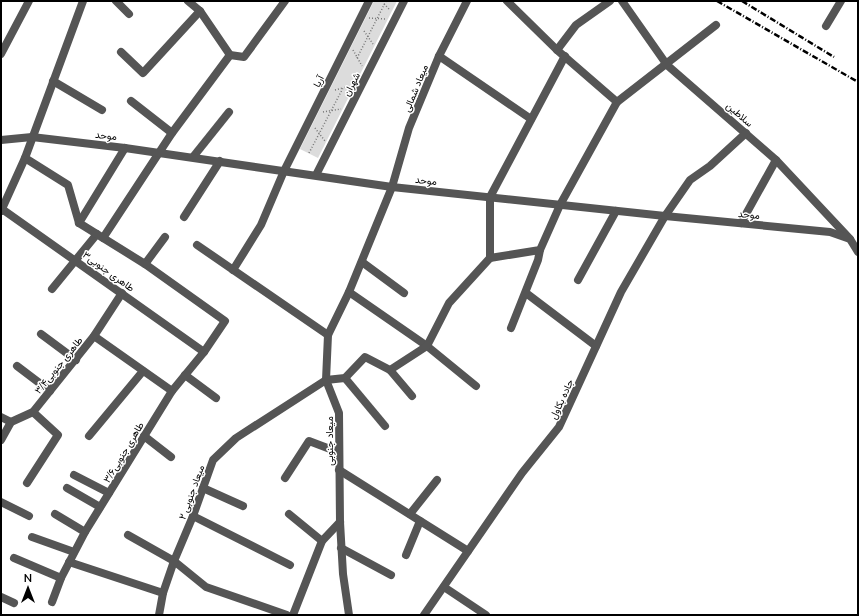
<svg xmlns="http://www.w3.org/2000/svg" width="859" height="616" font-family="Mulish,Vazirmatn,sans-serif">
<rect width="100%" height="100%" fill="#fff"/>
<polygon fill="#dcdcdc" points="374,1 397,1 318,158 300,149"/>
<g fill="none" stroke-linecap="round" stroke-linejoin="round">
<g stroke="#777" stroke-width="1.5" stroke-dasharray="1 2" stroke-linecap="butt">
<polyline points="384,4 390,10"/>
<polyline points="369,18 385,19"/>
<polyline points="364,31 373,44"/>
<polyline points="353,50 362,66"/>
<polyline points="357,58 386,1"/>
<polyline points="335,90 343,88"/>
<polyline points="323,112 341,109"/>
<polyline points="315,128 325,141"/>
<polyline points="309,153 343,88 351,86"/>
</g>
<g stroke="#555" stroke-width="8">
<polyline points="116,1 129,14"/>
<polyline points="188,1 200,11 230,55 244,57 285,1"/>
<polyline points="622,1 667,65 776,160 850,239"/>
<polyline points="826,26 841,1"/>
<polyline points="557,50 576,25 610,1"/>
<polyline points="121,52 143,73 200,11"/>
<polyline points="1,54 29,1"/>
<polyline points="439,56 531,119"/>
<polyline points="53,81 102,110"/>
<polyline points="131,101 172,133"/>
<polyline points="617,102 716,25"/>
<polyline points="193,157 229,112"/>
<polyline points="25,158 68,185 79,223"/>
<polyline points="316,175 404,1"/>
<polyline points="2,209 204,352"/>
<polyline points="1,211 25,158 83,1"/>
<polyline points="184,217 220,161"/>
<polyline points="79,223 125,148"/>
<polyline points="741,223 776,160"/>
<polyline points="103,238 172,133 230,55"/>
<polyline points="197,245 328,335"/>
<polyline points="490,258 490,197 565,56"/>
<polyline points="362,262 404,293"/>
<polyline points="145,264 165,237"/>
<polyline points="233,270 261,225 284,171 369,1"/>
<polyline points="578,280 616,211"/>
<polyline points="52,289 97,234"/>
<polyline points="349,292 427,346 476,386"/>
<polyline points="526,293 596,346"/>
<polyline points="511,328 538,260 540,250"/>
<polyline points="41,334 76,360"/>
<polyline points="94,336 172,391"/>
<polyline points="17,366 50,391"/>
<polyline points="390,370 412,396"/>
<polyline points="185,375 216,398"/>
<polyline points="345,378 385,426"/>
<polyline points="1,417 11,422"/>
<polyline points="89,436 143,371"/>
<polyline points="144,436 171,457"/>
<polyline points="1,440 11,422 33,412 94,336 122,293"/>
<polyline points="339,470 468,551"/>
<polyline points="74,475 109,493"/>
<polyline points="285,478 309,441 338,452"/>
<polyline points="27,483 58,435 33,412"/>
<polyline points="67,488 100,507"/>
<polyline points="203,488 243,506"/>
<polyline points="1,502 29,516"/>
<polyline points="55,514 85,532"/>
<polyline points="289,514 322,541"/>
<polyline points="410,514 437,480"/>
<polyline points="193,516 290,565"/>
<polyline points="128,535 174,561 206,587 287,615"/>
<polyline points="32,537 74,552"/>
<polyline points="341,548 391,575"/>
<polyline points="406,555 420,521"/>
<polyline points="14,558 61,578"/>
<polyline points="69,562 163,593"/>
<polyline points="444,587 486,615"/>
<polyline points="1,597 14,603"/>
<polyline points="52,602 61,578 85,532 172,391 204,352 225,321 145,264 79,223"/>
<polyline points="159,615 163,593 174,561 193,516 213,460 236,438 326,380 345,378 365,357 390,370 427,346 449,303 490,258 540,250 560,205 617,102 557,50 507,1"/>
<polyline points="293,615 322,541 340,522"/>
<polyline points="349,615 343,574 340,522 339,413 326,380 328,335 349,292 392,187 409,128 439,56 467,1"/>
<polyline points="424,615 522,473 559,427 621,292 665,216 690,180 710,166 746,133"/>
</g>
<polyline stroke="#555" stroke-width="8" points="1,140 32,137 125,148 392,187 665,216 830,232 850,239 858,252"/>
<g stroke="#000" stroke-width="2.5" stroke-dasharray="6 2 1 2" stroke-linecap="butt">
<polyline points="717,1 858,82"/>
<polyline points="742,1 834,57"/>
</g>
</g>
<g text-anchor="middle" stroke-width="3" stroke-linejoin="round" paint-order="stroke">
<g font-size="10" fill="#000" stroke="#fff">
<text transform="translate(318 81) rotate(-63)" y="4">آریا</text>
<text transform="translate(351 84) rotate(-63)" y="4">شهران</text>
<text transform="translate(415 88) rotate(-68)" y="4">میعاد شمالی</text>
<text transform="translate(740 114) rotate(41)" y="4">سلاطین</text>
<text transform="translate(106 135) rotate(6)" y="4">موحد</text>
<text transform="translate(426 180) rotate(6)" y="4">موحد</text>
<text transform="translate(749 214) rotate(5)" y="4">موحد</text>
<text transform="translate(109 271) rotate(36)" y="4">طاهری جنوبی۳</text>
<text transform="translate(58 365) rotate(-51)" y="4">طاهری جنوبی۳/۴</text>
<text transform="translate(561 399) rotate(-65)" y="4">جاده بکاول</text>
<text transform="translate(329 441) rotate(-90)" y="4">میعاد جنوبی</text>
<text transform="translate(123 452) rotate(-59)" y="4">طاهری جنوبی۳/۶</text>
<text transform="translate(191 492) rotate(-70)" y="4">میعاد جنوبی ۲</text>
</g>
</g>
<rect width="859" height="616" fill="none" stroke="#000000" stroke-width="4"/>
<g transform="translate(28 588)" stroke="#ffffff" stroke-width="3" paint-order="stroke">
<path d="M0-3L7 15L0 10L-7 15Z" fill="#000000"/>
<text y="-6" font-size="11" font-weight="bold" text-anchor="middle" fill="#000000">N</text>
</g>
</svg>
